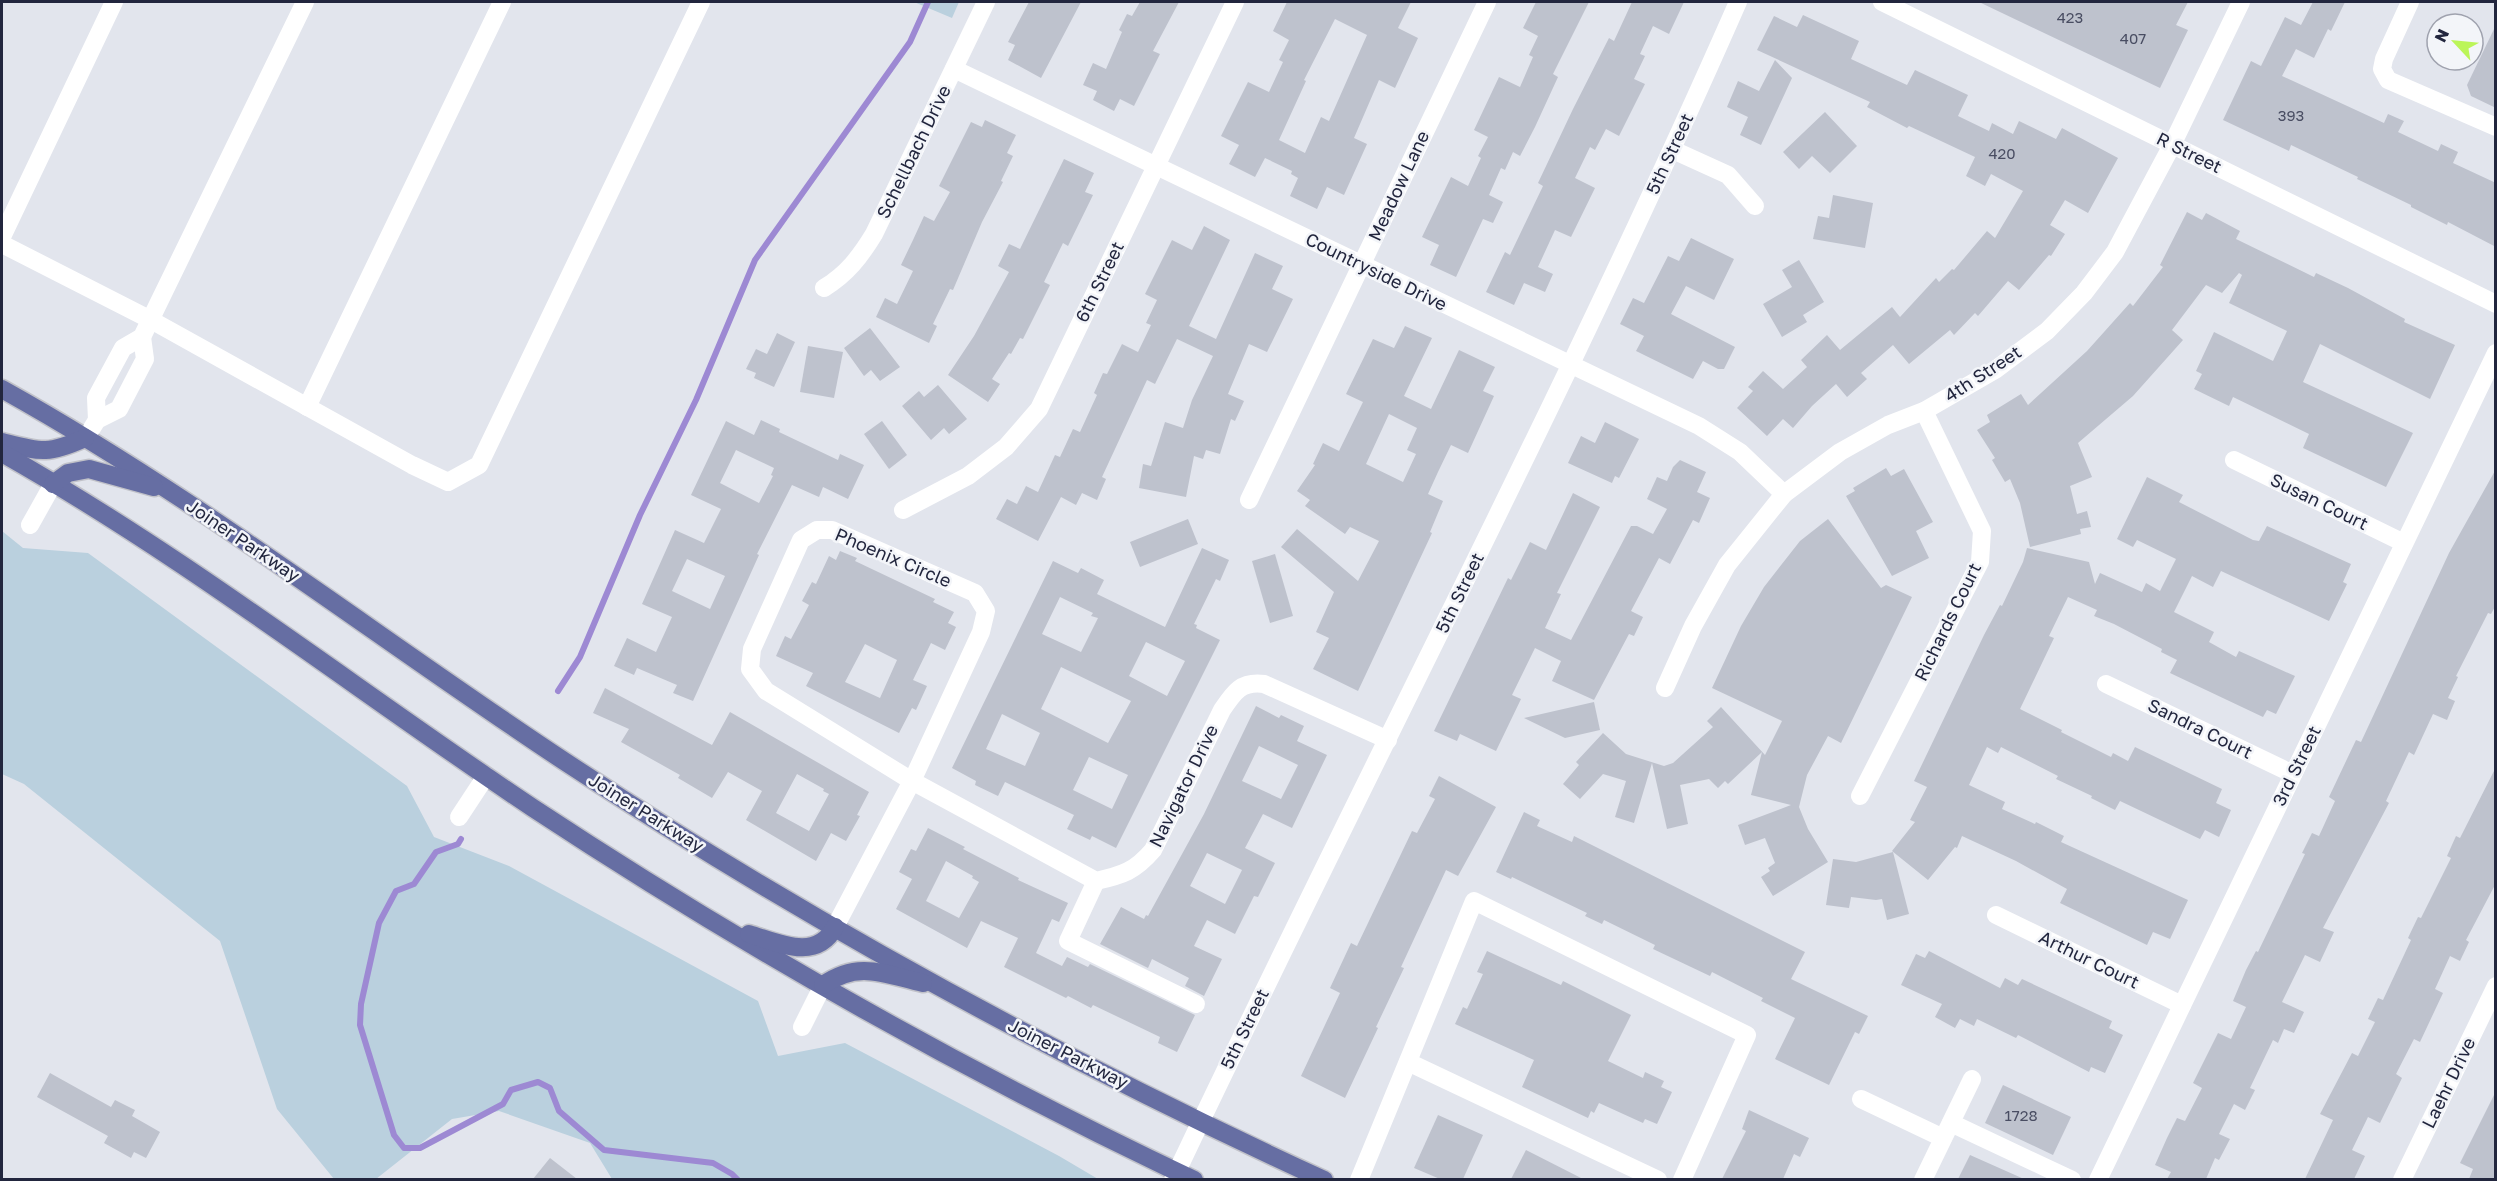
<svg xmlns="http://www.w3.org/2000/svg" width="2497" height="1181" font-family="'Golos Text',sans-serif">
<rect width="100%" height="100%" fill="#e2e5ed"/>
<g fill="#bad0de">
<polygon points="914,2 959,2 952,18"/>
<polygon points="2,531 23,548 88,553 407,786 434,837 509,866 758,1001 778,1056 845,1043 1059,1156 1098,1179 612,1179 590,1143 499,1111 452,1119 376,1179 334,1179 277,1109 220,941 24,784 2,774"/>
</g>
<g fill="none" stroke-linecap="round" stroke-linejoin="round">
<g stroke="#9d89d3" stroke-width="6">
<polyline points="558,691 580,657 640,515 696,400 755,260 910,42 928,2"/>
<polyline points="461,839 458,844 436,852 414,884 396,891 379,923 361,1004 360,1025 394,1135 404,1148 420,1148 503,1104 511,1090 538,1082 550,1088 559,1111 604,1150 713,1163 732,1174 738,1180"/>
</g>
</g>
<g fill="#bec2cd" fill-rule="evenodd">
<polygon points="1029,2 1081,2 1041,78 1008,60 1015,45 1008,42"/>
<polygon points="1140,2 1179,2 1153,51 1160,54 1134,106 1120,99 1114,111 1093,100 1097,91 1083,85 1093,63 1106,69 1122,32 1119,30 1127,14 1132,16"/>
<path d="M1287,2H1411L1398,28L1418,38L1395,88L1379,80L1354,138L1367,144L1344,195L1327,187L1317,209L1290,196L1298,178L1291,174L1292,171L1265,158L1255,177L1229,164L1239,145L1221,136L1248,82L1269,92L1283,62L1279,60L1289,40L1273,31ZM1335,19L1367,35L1329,121L1321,117L1305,153L1279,140L1306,81L1304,80Z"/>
<polygon points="1536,2 1589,2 1553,74 1558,77 1535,127 1520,156 1513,152 1505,170 1501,168 1489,195 1503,202 1493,223 1483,219 1456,277 1430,265 1439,245 1422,237 1451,177 1468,186 1481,158 1478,156 1488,137 1474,130 1499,77 1520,87 1533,57 1529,55 1538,36 1523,28"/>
<polygon points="1632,2 1684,2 1669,34 1653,26 1640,54 1645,56 1634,79 1645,84 1619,136 1606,129 1595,150 1590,147 1575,178 1595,188 1571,237 1555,230 1538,267 1553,274 1545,292 1524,283 1514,305 1486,292 1505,252 1510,255 1543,186 1538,183 1573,109 1609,38 1614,41"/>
<polygon points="1979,2 2188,2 2176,25 2188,30 2160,88"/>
<polygon points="2313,2 2345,2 2331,31 2328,29 2314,58 2296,49 2282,76 2384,123 2388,114 2404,121 2398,132 2438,151 2441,144 2458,152 2453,163 2496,183 2496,247 2448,222 2447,225 2411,207 2411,205 2357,179 2358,177 2291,145 2289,151 2223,120 2251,61 2261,66 2285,17 2301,25"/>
<polygon points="1803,15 1859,41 1851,59 1907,85 1915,70 1968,95 1958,116 1989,131 1992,123 2013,134 2019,121 2056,139 2062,128 2118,158 2088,213 2065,200 2050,225 2065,234 2051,256 2049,255 2019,290 2008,281 1978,316 1975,313 1954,335 1950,330 1909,364 1893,345 1861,373 1867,379 1847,397 1836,384 1812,406 1793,428 1783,419 1767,436 1737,408 1753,391 1748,387 1763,371 1783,389 1807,367 1801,360 1827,335 1840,350 1892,307 1900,317 1936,278 1939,282 1952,269 1954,270 1987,231 1995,238 2023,191 1991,174 1985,186 1966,176 1975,157 1909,126 1907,128 1867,107 1870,102 1757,50 1774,16 1797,27"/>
<polygon points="2496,25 2496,108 2471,96 2467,85"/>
<polygon points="1775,60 1792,78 1761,145 1740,135 1748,117 1727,107 1738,81 1759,91"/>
<polygon points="1825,112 1857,146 1830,173 1812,156 1799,169 1783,152"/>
<polygon points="985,120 1016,135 1007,153 1013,156 1001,181 1003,182 982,222 953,290 950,289 933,324 937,326 929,343 876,317 885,298 897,304 913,271 901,265 913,240 924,216 934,221 950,192 939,186 971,122 982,127"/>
<polygon points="1064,159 1094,173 1085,192 1093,195 1068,246 1063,243 1044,282 1050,285 1023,339 1020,338 1011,354 1009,353 992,379 1000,384 988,402 948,375 974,336 1009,272 998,266 1009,244 1020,249"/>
<polygon points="1833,195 1873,203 1865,248 1813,239 1818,216 1829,218"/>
<polygon points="2187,212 2202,220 2206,213 2240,231 2236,239 2314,277 2316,273 2348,288 2405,319 2404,322 2455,345 2430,399 2320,344 2303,382 2413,433 2386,487 2303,448 2309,434 2233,397 2229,406 2194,389 2202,374 2196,371 2214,332 2273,361 2287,331 2229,303 2242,275 2239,273 2222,293 2206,285 2172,330 2183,340 2133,396 2078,443 2092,477 2070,486 2077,514 2087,511 2091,527 2080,529 2081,534 2030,547 2020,503 2010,479 2005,482 1992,460 1995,458 1977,430 1990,422 1987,415 2021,394 2028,405 2087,351 2130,303 2133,306 2163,267 2160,265"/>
<polygon points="1204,226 1230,240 1189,326 1216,339 1255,253 1283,266 1272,289 1293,299 1267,352 1249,344 1228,394 1244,401 1235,421 1231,419 1220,454 1206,450 1203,459 1194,456 1186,497 1139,488 1143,464 1151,466 1165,422 1183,428 1192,400 1213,356 1177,339 1155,384 1147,380 1102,477 1106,479 1097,500 1082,493 1076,505 1061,497 1038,541 996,519 1007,499 1017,504 1026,486 1038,492 1055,455 1060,457 1073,429 1080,432 1097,395 1094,393 1103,373 1107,374 1122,344 1138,352 1151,325 1146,323 1157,300 1145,294 1172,240 1192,250"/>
<polygon points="1691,238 1734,259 1714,300 1686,286 1671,314 1735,347 1724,369 1718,369 1703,361 1693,379 1636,351 1644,336 1620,324 1633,298 1644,303 1668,256 1679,261"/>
<polygon points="1799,260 1824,302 1803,315 1807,322 1782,337 1763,304 1792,287 1782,270"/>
<path d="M1405,326L1432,338L1404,396L1431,409L1459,350L1495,367L1483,391L1494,396L1468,453L1451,445L1438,472L1428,494L1443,501L1430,532L1432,533L1358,691L1313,669L1329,638L1316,632L1334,592L1281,547L1297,529L1358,581L1379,541L1350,527L1345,534L1305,506L1310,500L1297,491L1315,465L1313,464L1323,443L1339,451L1363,402L1346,394L1373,339L1394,348ZM1389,414L1417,428L1407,450L1416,454L1403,482L1366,464Z"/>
<polygon points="870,328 900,367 880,381 871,370 864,376 844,348"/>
<polygon points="777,333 795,342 774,387 754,378 756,373 746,369 756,349 767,354"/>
<polygon points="808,346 843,352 834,398 800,392"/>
<polygon points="938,385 967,419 949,434 944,428 931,440 902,406 919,391 924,397"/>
<path d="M761,420L780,429L779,432L838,460L840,454L864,465L848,499L823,487L819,497L792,485L757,554L759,555L693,701L673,693L677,685L637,668L634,675L614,666L627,638L656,652L672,617L642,604L675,530L704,543L721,509L691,495L726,421L754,435ZM736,450L774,468L771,475L773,476L759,503L720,483ZM687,559L725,576L710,609L672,591Z"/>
<polygon points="882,421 907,455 889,469 864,434"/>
<polygon points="1605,422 1639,439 1619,478 1615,476 1612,483 1568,463 1581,436 1595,443"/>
<polygon points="1680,460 1706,472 1697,492 1710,498 1699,523 1693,520 1670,564 1659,558 1631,611 1643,617 1634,636 1629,634 1594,700 1552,681 1561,661 1535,648 1512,695 1521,699 1496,751 1460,734 1457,741 1434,731 1508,578 1511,580 1530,542 1546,550 1573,493 1600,507 1557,593 1561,594 1545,628 1571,640 1631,526 1637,526 1653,534 1667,509 1647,499 1657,477 1667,481 1673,467"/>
<polygon points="1886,468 1891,476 1904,469 1933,522 1916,531 1929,558 1892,576 1846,496 1855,491 1853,488"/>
<polygon points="2496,469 2496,605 2491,614 2488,613 2456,676 2458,677 2448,698 2455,701 2447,720 2433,714 2414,755 2409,752 2386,801 2389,803 2323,928 2334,932 2320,962 2305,955 2282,1002 2304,1012 2294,1033 2284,1029 2278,1043 2273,1040 2250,1088 2255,1090 2245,1110 2234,1104 2219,1134 2230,1139 2219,1160 2215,1158 2206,1179 2167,1179 2171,1172 2155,1165 2167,1138 2177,1118 2185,1121 2202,1088 2193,1083 2218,1033 2231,1039 2246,1007 2233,1001 2246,970 2256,951 2258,952 2305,854 2302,853 2312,833 2319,836 2335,801 2329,797 2356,740 2361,742 2449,553"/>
<polygon points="2147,477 2183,495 2179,502 2253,540 2259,541 2267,526 2351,564 2343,582 2347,584 2329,621 2221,571 2213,587 2192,576 2174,612 2214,632 2209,642 2236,657 2239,651 2295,676 2276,714 2267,710 2263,717 2170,673 2177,660 2161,652 2162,649 2114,624 2094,616 2097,610 2068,597 2049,636 2054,638 2020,709 2062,730 2061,732 2111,757 2113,753 2128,761 2135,747 2222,789 2216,803 2231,810 2219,837 2205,830 2200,839 2120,801 2115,810 2091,798 2092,796 2056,779 2058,776 2001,747 1998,753 1987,747 1969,785 2005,802 2002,809 2035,824 2036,822 2064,836 2061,842 2188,900 2170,939 2153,932 2147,945 2060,903 2067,889 2016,861 1962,836 1957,848 1955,847 1928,880 1892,851 1915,822 1910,820 1927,787 1914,781 1984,635 2000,605 2002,606 2023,562 2027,548 2089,562 2095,584 2100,573 2142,592 2146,583 2160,591 2176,559 2137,540 2133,547 2117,539"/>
<polygon points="1188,519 1198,544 1140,567 1130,542"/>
<polygon points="1828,519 1881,588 1886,585 1912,597 1841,743 1828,736 1807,775 1799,807 1808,829 1828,862 1773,896 1761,877 1770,871 1768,868 1775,863 1765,838 1745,845 1738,825 1791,805 1751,795 1762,752 1728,784 1725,781 1718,788 1709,779 1680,785 1688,824 1667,829 1652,763 1634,823 1615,817 1626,781 1603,774 1580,799 1563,784 1579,765 1576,762 1603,733 1626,754 1664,766 1673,763 1713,727 1707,721 1721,707 1765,755 1782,721 1712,688 1741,626 1764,587 1800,541"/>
<path d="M1202,548L1229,560L1220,581L1216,579L1194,624L1197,625L1196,628L1220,640L1116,848L1092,836L1090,840L1067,829L1074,815L1005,782L998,796L975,785L976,781L952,768L1053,561L1078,573L1081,568L1104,580L1097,594L1165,627ZM1060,597L1093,613L1091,616L1098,618L1081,652L1042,634ZM1146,642L1185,661L1167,696L1129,676ZM1061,667L1131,701L1108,743L1041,709ZM1002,714L1040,733L1025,766L986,749ZM1089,757L1128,775L1112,809L1073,790Z"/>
<path d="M840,551L857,558L855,561L935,599L933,602L954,612L948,623L956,627L945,650L931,643L913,680L927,686L916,710L912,708L899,733L806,686L813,673L776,656L785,636L791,639L809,605L802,601L812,582L816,584L829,556L836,560ZM865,644L897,660L880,698L845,682Z"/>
<polygon points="1275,554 1293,616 1270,623 1252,561"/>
<path d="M605,688L712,745L730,712L869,792L857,815L860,816L846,841L831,833L816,861L746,820L762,791L728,772L712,798L678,778L680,775L621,742L629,729L593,713ZM797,774L824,789L823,791L829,794L809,831L776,813Z"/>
<polygon points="1594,702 1600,730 1565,738 1524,718"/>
<path d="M1256,706L1279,718L1281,715L1304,726L1297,741L1327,755L1292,828L1263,814L1245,848L1275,863L1258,897L1254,896L1235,934L1207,920L1194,946L1222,959L1204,996L1185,986L1189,978L1152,959L1148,968L1100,944L1121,907L1144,919L1146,915L1148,916L1204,814ZM1259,746L1298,765L1281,799L1242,781ZM1207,853L1242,870L1225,904L1190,886Z"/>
<polygon points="2496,767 2496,883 2466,940 2469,942 2460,961 2450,956 2435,989 2443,993 2420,1042 2414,1039 2396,1074 2402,1078 2380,1123 2368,1117 2352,1150 2365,1156 2354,1179 2305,1179 2333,1120 2320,1114 2352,1053 2358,1056 2375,1022 2368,1019 2378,998 2383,1000 2411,940 2408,938 2418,917 2421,918 2451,858 2447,856 2456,836 2460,838"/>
<polygon points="1439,776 1496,807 1458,876 1446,870 1401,967 1404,968 1376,1027 1378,1028 1345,1098 1301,1076 1340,993 1330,988 1351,943 1357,946 1412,831 1417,833 1435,799 1429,796"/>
<polygon points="1524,812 1540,820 1537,826 1572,842 1574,836 1805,952 1791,979 1868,1016 1859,1034 1855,1032 1829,1085 1775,1059 1795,1018 1761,1001 1763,998 1712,972 1710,976 1653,949 1655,945 1604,920 1602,924 1585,916 1587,913 1512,877 1511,879 1496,872"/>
<path d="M928,828L965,847L963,849L1019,878L1018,880L1068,903L1059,922L1052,919L1036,953L1062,966L1067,957L1088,967L1090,964L1195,1015L1177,1052L1158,1043L1160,1037L1093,1005L1091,1008L1068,996L1066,998L1004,967L1018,938L981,921L967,948L896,909L912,879L899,872L911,849L916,851ZM946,861L973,876L972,878L979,882L959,918L926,901Z"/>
<polygon points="1893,852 1909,914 1887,920 1882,899 1876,900 1851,897 1849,908 1826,905 1833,859 1856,862"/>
<polygon points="1487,951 1561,985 1563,981 1631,1015 1608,1061 1643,1078 1645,1072 1664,1081 1661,1087 1672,1092 1657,1124 1645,1119 1643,1123 1599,1103 1594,1113 1591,1111 1588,1118 1522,1087 1534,1060 1455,1024 1463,1007 1467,1009 1483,974 1477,972"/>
<polygon points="1929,951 2000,988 2005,978 2018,985 2022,979 2112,1021 2109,1028 2123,1035 2105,1073 2091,1067 2089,1072 2018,1035 2016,1038 1977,1019 1974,1026 1960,1019 1955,1028 1935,1017 1942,1004 1901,985 1916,954 1925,958"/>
<polygon points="50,1073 111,1107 115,1100 135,1110 132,1116 160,1132 146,1158 134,1152 131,1158 104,1143 108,1136 37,1097"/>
<polygon points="2003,1085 2071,1117 2053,1155 1985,1123"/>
<polygon points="2496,1091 2496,1179 2469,1179 2473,1169 2460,1163"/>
<polygon points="1749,1110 1809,1138 1800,1157 1794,1154 1783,1179 1722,1179 1746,1131 1742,1129"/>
<polygon points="1438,1115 1483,1135 1463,1179 1440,1179 1414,1168"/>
<polygon points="1526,1150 1583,1179 1511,1179"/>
<polygon points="1970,1155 2024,1179 1958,1179"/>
<polygon points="550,1158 577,1179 533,1179"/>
</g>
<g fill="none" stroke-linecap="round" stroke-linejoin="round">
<defs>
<g id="major">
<path d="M2,389C198,498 376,637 564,761C805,920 1061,1059 1324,1180"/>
<path d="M2,442C41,452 47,455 85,438"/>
<path d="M2,453C188,558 356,690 533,808C744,947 966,1072 1194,1180"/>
<polyline points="53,484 68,473 89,469 154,487"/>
<path d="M749,934C779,943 816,962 835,927"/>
<path d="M823,985C859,960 884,974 923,983"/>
</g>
</defs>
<use href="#major" stroke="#c1c2c9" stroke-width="21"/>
<g stroke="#fff" stroke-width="18">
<polyline points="1882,2 2496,304"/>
<polyline points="2410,2 2384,59 2382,69 2388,80 2496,127"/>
<polyline points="954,69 1699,426 1740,452 1784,494"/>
<polyline points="1673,150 1728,175 1755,206"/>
<polyline points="2,237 114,2"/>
<polyline points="2,244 151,320 412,465 448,482 479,465 701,2"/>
<path d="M824,288C847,274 860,257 874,234L986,2"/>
<polyline points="307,407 502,2"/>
<polyline points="97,420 96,398 123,348 142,337 305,2"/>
<polyline points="92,428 97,420 119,409 145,359 142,337"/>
<polyline points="2234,460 2404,543"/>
<polyline points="1249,500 1487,2"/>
<polyline points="903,510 968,476 1006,447 1039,409 1235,2"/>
<polyline points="30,525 53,484"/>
<polyline points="2106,684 2293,774"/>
<polyline points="1665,688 1693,626 1727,565 1784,494 1840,452 1888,425 1924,411 1995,370 2047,331 2084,293 2115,252 2171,147 2241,2"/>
<polyline points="1860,796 1980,562 1982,531 1924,411"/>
<polyline points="459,817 486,776"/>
<polyline points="1096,881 1068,941 1196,1004"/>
<polyline points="1996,915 2182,1005"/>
<path d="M835,927L912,781L981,632L986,611L975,593L832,530H817L801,540L752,649L750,669L766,691L912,781L1096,881C1123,875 1135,871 1153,850L1222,710C1234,692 1241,681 1264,684L1388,740"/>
<polyline points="802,1027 823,985"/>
<polyline points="1408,1062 1658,1180"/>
<polyline points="1861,1099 1943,1138"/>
<polyline points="1951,1123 2072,1180"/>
<path d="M1173,1180C1359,786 1563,400 1738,2"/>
<polyline points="1359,1180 1474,901 1747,1035 1682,1180"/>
<polyline points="1923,1180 1972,1079"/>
<polyline points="2098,1180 2496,353"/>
<polyline points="2402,1180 2496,986"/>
</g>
<use href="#major" stroke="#666ea3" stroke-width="18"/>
</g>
<g text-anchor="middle" stroke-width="5" stroke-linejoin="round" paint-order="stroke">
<g font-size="15" fill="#494d62">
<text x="2070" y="23">423</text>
<text x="2133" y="44">407</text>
<text x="2291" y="121">393</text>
<text x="2002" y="159">420</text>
<text x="2021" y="1121">1728</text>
</g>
<g font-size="18" fill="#22263e" stroke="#f3f5f9">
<text transform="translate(914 152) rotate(-64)" y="6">Schellbach Drive</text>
<text transform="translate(2189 153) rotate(26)" y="6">R Street</text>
<text transform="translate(1670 154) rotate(-65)" y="6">5th Street</text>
<text transform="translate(1399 186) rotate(-65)" y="6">Meadow Lane</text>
<text transform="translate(1376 272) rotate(26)" y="6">Countryside Drive</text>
<text transform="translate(1100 282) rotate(-64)" y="6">6th Street</text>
<text transform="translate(1983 374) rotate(-33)" y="6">4th Street</text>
<text transform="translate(2319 502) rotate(26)" y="6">Susan Court</text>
<text transform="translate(243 541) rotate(34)" y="6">Joiner Parkway</text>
<text transform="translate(893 558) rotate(23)" y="6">Phoenix Circle</text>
<text transform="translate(1460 593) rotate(-64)" y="6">5th Street</text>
<text transform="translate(1948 622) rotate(-64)" y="6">Richards Court</text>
<text transform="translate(2200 729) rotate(26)" y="6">Sandra Court</text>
<text transform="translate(2297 766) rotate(-64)" y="6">3rd Street</text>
<text transform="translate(1184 786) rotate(-64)" y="6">Navigator Drive</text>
<text transform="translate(646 813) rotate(32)" y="6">Joiner Parkway</text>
<text transform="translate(2089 960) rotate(26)" y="6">Arthur Court</text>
<text transform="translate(1245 1029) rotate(-64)" y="6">5th Street</text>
<text transform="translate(1068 1054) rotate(27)" y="6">Joiner Parkway</text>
<text transform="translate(2449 1083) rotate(-64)" y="6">Laehr Drive</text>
</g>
</g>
<rect width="2497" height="1181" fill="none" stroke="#22263e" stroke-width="6"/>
<g transform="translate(2455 42) rotate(296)"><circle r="28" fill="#f3f5f9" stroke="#9fa2ae" stroke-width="1.5"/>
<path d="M0-4.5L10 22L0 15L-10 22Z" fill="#bbf558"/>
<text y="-9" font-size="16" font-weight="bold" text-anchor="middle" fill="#22263e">N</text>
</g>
</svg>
